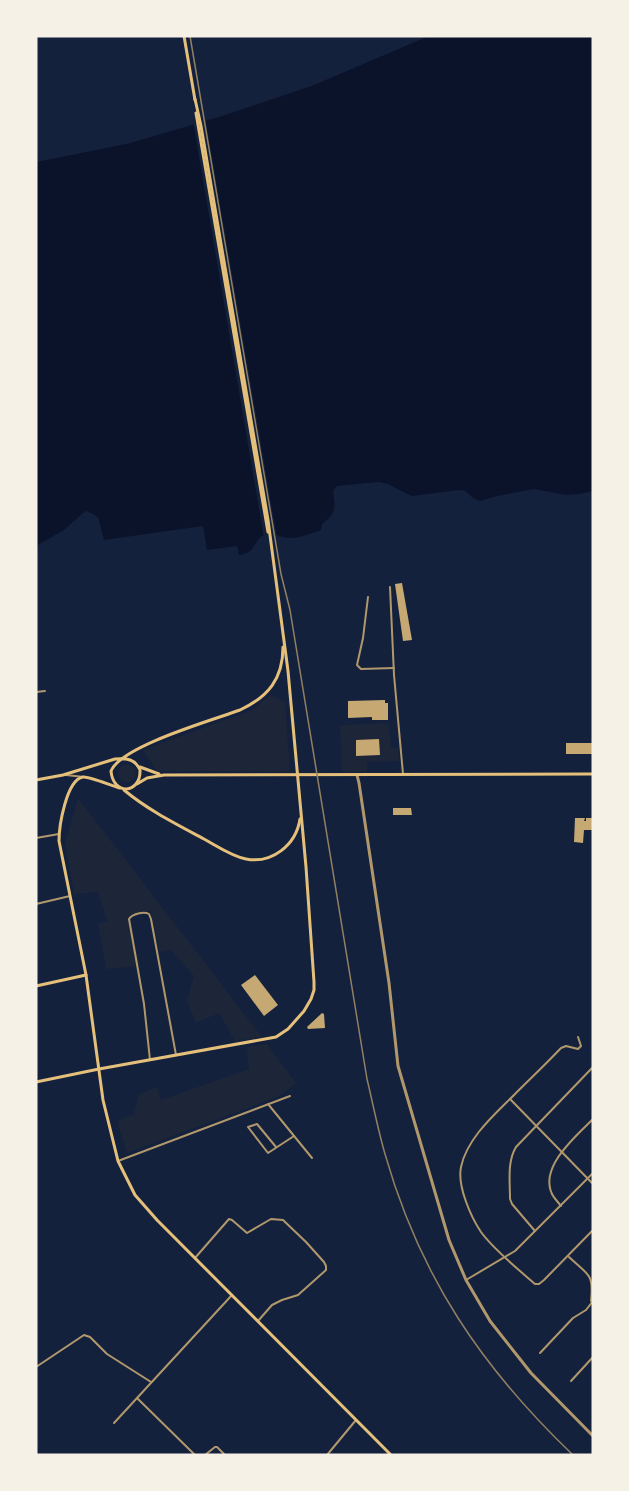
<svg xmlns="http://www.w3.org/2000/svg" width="629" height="1491" font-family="'Crimson Pro',serif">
<rect width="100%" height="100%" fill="#14213d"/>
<g fill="#1d2539">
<polygon points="270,695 285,702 290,772 157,771 143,750 252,710"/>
<polygon points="389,723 391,748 398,748 399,761 367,762 367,772 342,772 340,725"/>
<circle cx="127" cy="773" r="9"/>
<polygon points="78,798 262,1037 235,1041 219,1013 196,1023 187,1001 194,976 171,950 159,952 151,910 130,915 129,919 140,966 106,969 98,924 107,921 98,892 74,894 65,843"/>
<polygon points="267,1044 296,1083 280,1096 127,1153 117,1121 134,1114 138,1095 157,1087 161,1100 249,1069 247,1047"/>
</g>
<path fill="#0b132b" d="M429,36H593V491L580,494L566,495L534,489L497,496L480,501L473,498L465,491L459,490L412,496L405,493L388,484L379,482L337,486L333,491C335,508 337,513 322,524L321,530C311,533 299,539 288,538C279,537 273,531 264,535C253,539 258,553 239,555L237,546L207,550L203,526L104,540L98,517L87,511L83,513L64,530L36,546V162L130,143L219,117L314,85Z"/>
<g fill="#14213d">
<polygon points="205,117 277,538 272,537 264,538 193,121"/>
<polygon points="129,140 130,143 36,162 36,159"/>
</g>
<g fill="#c6a872">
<polygon points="402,583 412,640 403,641 395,584"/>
<polygon points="385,700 385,703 388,703 388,720 372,720 372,717 348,718 348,701"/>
<polygon points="379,739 380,755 356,756 356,740"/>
<rect x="566" y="743" width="26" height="11"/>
<polygon points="393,808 411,808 412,815 393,815"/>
<polygon points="575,818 585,818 584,821 586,821 586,818 593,818 593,830 584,830 583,843 574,842"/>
<polygon points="255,975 278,1005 264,1016 241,985"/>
<polygon points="322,1013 324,1014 325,1028 308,1029 307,1027"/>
</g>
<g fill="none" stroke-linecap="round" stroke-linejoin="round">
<g stroke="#b1986c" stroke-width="2">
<polyline points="390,587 394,675 403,774"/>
<polyline points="368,597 363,638 357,665 361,669 394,668"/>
<polyline points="36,692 45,691"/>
<polyline points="66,775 84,777"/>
<polyline points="36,838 59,834"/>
<polyline points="36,904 70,896"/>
<path d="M578,1037L581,1046L578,1049L566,1046L561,1048C546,1064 530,1079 515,1094C495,1114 467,1138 461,1167C457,1186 471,1217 481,1232C494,1250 518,1269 535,1284H539L544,1280L593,1230"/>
<path d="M150,1060L144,1004L129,919C132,914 144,911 149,914L151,919L176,1055"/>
<polyline points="510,1099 593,1184"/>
<polyline points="268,1104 312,1158"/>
<polyline points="276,1147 257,1124 248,1127 268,1153 294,1136"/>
<polyline points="118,1161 290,1096"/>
<path d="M561,1206C558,1202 554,1198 552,1194C539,1167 576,1136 593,1119"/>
<path d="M535,1231L512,1204L510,1199C510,1181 507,1162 516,1147L593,1067"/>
<path d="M569,1257C588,1275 594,1273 591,1301"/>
<polyline points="195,1258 229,1219 232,1220 247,1233 271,1219 283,1220 306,1242 324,1262 326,1266 326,1270 298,1295 282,1300 272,1305 258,1321"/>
<polyline points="466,1280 515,1251 593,1173"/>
<polyline points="540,1353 573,1318 586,1310 593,1301"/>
<polyline points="36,1367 84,1335 90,1337 107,1354 151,1382"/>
<polyline points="571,1381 593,1357"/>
<polyline points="137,1398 195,1455"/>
<polyline points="114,1423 232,1295"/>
<polyline points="205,1455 215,1447 217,1447 225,1455"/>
<polyline points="327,1455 356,1420"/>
</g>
<polyline stroke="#b1986c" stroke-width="3" points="357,775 359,783 389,983 398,1066 449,1240 466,1280 490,1321 531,1373 593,1436"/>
<polyline stroke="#e5c07b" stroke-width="3" points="36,986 86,975"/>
<g stroke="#e5c07b" stroke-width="3">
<polyline points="184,36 195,100"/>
<polyline points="196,113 268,532"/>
<polyline points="140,767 159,774"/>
<path d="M36,780L63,775L115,759C127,758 135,759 140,770C141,794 113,796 111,771C121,746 213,720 240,710C268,697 283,679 283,647"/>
<polyline points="137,784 147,778 164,775 593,774"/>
<path d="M120,788C112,786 89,776 83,777C66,780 59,827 59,841L86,975L103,1100L118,1161L135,1195L157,1220L391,1455"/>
<path d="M124,790C148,810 176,824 204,839C217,846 231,856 246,859C272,864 296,845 300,819"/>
<polyline points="36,1082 99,1069 276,1037 288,1029 304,1011 311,999 314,990 314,982 306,867 288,671 268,520 201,126 195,99"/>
</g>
<path stroke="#918062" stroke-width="1.5" d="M190,36L281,574L290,610L367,1079C373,1104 378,1130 385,1154C420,1277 482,1368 573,1455"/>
</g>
<rect width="629" height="1491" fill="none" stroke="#f6f1e7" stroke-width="75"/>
</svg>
